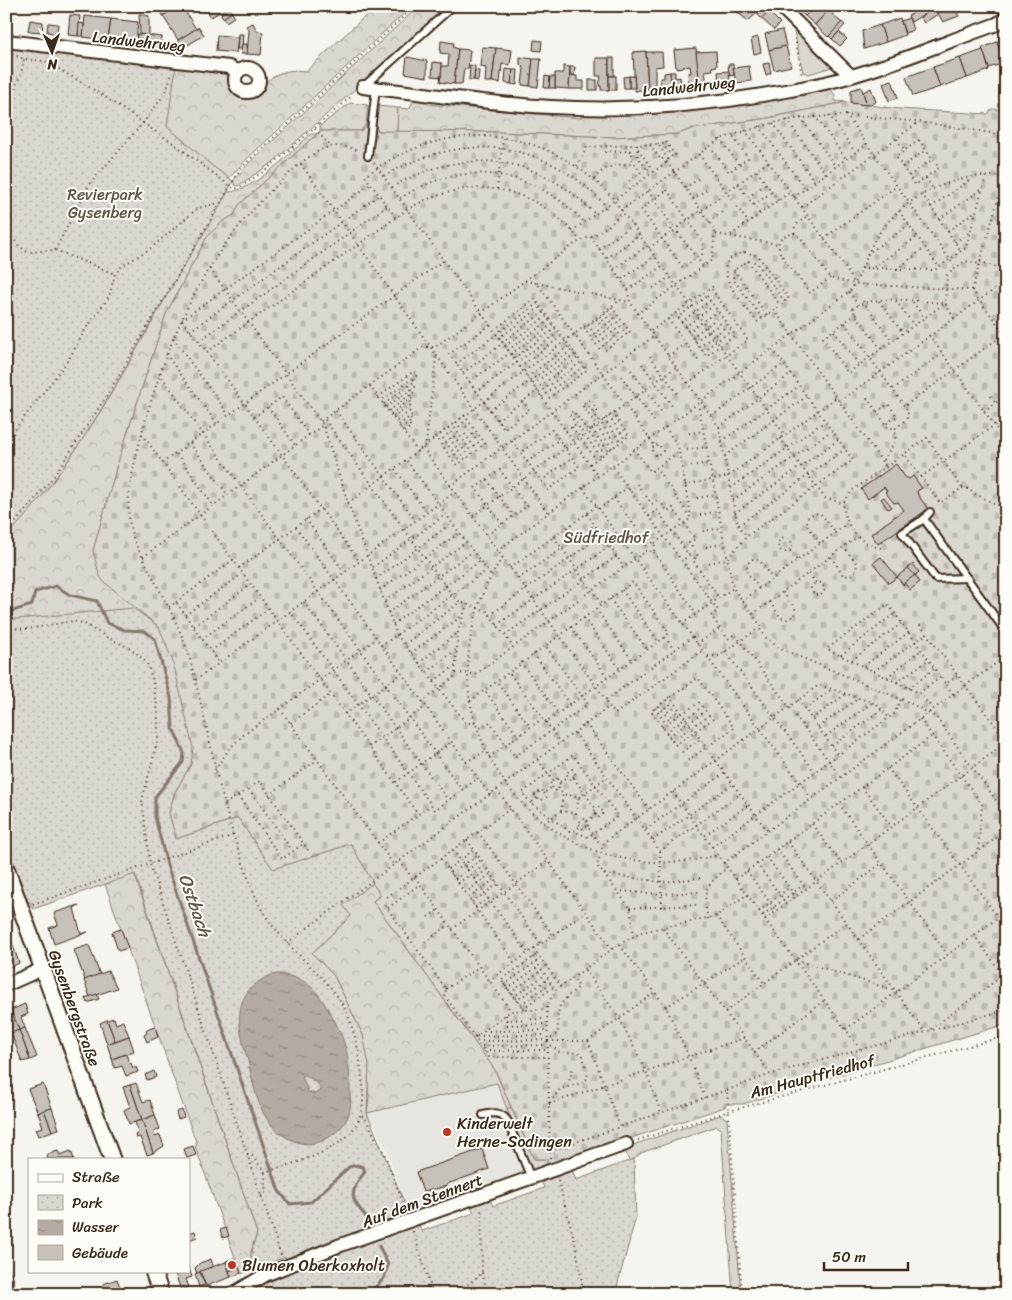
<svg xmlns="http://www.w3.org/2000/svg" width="1012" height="1300" font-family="Sriracha,sans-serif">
<defs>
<pattern id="forest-crowns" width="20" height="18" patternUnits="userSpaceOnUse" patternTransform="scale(1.25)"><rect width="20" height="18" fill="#dad6d0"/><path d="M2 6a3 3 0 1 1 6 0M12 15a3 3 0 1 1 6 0" fill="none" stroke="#bcb8b2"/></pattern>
<pattern id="cemetery-stones" width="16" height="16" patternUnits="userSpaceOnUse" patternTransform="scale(1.25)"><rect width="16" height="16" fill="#dad6d0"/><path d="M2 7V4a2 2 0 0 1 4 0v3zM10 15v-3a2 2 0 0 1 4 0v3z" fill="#bcb8b2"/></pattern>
<pattern id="park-dots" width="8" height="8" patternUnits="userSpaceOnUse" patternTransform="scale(1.25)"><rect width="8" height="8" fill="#dad6d0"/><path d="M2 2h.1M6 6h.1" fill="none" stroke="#bcb8b2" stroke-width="1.8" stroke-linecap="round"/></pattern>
<pattern id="water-ripples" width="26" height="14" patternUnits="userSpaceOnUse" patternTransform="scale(1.25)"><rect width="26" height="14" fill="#b4aca4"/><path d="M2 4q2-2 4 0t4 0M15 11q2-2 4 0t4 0" fill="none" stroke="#948c85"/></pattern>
</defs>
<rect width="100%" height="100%" fill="#f5f4ee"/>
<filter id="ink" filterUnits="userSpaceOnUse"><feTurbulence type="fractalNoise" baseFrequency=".02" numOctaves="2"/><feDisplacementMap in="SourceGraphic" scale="10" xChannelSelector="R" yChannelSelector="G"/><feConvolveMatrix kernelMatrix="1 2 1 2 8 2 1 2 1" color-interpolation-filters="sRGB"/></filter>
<g filter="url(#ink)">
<polygon fill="#e7e5df" points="497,1083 532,1172 410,1216 387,1151 367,1113"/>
<g fill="#dad6d0" stroke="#8a8077">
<polygon points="796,29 833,64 832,67 809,74 803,72 794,31"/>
<polygon points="377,106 398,108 397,132 378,131 375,125"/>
<polygon points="511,1107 534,1159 547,1159 547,1166 532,1172 507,1109"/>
<polygon points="721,1115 727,1119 741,1294 733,1294 721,1129 717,1126 641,1153 634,1159 629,1161 625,1151 627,1147"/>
</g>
<g fill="url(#forest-crowns)" stroke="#8a8077">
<path d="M376,6H412L249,157L228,179L10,49L224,71L228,76L235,93L249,98C260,95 259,88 266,82C278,71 291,69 306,71Z"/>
<polygon points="419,6 449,6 273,162 238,186 235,185 233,181 249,163"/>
<polygon points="830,88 835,95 835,101 846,102 763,119 692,129 678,134 612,137 496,132 397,132 398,108 409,109 415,98 421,99 428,104 580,118 585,113"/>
<polygon points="350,103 368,105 366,124 361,131 320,131 320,126"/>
<path d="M311,134H317L239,205L234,215L222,222L207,237L166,314L118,462L93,551L159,627L6,626V537C101,438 154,306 228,192C253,192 292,151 311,134Z"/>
<polygon points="134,873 257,1233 251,1252 252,1270 241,1274 195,1146 197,1145 105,884"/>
<polygon points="373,883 381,895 373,901 495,1070 511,1107 507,1109 497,1083 367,1113 369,1097 363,1035 334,976 312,953 351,916 342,905"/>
</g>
<polygon fill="url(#cemetery-stones)" stroke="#8a8077" points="846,102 899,109 988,114 992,109 1006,110 1006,1024 743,1104 726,1104 725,1107 547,1166 547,1159 534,1159 495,1070 373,901 381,895 366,875 351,844 273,870 238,818 176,839 169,813 174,794 191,764 159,627 103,581 99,574 93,551 118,462 166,314 207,237 222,222 234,215 239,205 320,131 361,131 366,124 375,125 378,131 496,132 612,137 678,134 692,129 763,119"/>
<g fill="url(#park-dots)" stroke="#8a8077">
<path d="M10,48L176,66L167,126L211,165L233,181C214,219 189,256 168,293C120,377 74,467 6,537V54Z"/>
<polygon points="133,608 159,627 173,662 193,748 191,764 174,794 169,813 176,839 238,818 273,869 351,844 373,883 343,905 351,916 312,953 334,976 363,1035 369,1065 367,1113 410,1216 286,1261 285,1257 252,1270 251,1252 257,1233 135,874 33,909 30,902 28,902 6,843 6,620"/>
<polygon points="634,1159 636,1217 615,1294 248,1294 247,1290 290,1268 418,1224 422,1231 474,1213 471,1205 490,1199 493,1206 544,1188 541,1180 572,1170 576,1180"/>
</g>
<path fill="url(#water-ripples)" stroke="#84786e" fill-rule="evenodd" d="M280,974C291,976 303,979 311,987C318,992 322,1000 327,1008C345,1037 350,1055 350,1090C350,1099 352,1108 348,1116C344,1127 334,1135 324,1140C314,1145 302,1145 292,1140C260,1127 255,1091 248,1061C241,1035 231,1007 253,986C262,979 269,974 280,974ZM306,1075L320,1086V1090L315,1094L308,1092L302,1076Z"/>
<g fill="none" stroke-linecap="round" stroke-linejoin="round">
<g stroke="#84786e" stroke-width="3">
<path d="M6,613L32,605L35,592L56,586L70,595L97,601L107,623L125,630L145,631L155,639L171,698L173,728L184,753L183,762L155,797V817L167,865L279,1191L290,1204L311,1202L349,1167L357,1165L363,1167L365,1172C340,1201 361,1204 372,1227"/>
<polyline points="369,1294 384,1278 388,1265 379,1246"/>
</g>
</g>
<g fill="#c7c1bb" stroke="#3b2a1e">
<polygon points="157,6 178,6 163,16"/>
<polygon points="178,6 182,6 196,29 178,40 163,16"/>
<polygon points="204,6 222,6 224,10 211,17"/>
<polygon points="742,6 763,6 764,7 748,21 737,12"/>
<polygon points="799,6 808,6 812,9 805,16 797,9"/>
<polygon points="815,6 831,7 815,25 805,16"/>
<polygon points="925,6 935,8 911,22 908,16"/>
<polygon points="938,6 953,6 959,16 943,22 935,8"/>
<polygon points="831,7 834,11 832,14 842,23 828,37 815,25"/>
<polygon points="229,8 232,12 223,18 221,14"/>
<polygon points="764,8 769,12 762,19 758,15"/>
<polygon points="935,8 938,14 924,23 920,17"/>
<polygon points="232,12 234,17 226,22 223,18"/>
<polygon points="769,12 780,23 774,30 762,19"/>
<polygon points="139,14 149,16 149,36 140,35"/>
<polygon points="70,15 80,16 78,36 68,35"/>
<polygon points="85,16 111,19 108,40 83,37"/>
<polygon points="900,18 905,35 886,42 880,25"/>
<polygon points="909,18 913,30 905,33 901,21"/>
<polygon points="111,19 138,22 136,43 108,40"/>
<polygon points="30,20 43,22 42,32 28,31"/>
<polygon points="842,22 845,25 832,39 829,36"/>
<polygon points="48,23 58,24 57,34 47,32"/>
<polygon points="79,23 84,24 83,36 78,36"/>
<polygon points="253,23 257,31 263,32 261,55 247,54 249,30 246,26"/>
<polygon points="880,25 886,42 864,49 862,31"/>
<polygon points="199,27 204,35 183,48 178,40"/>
<polygon points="782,30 786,46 769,50 765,34"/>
<polygon points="839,32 847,39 840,46 832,39"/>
<polygon points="137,34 162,37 161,47 136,44"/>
<polygon points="238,34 243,34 242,49 237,49"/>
<polygon points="217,35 238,37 236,53 216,51"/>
<polygon points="758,37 761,52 754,54 751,39"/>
<polygon points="1006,38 1006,60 1004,61 997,41"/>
<polygon points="534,40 542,41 541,51 533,50"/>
<polygon points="441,41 454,43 453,47 458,49 454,84 440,82 442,66 448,66 449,54 440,53"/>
<polygon points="997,42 1004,63 989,68 982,48"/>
<polygon points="242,44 247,44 247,54 241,54"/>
<polygon points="786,46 791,66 774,70 769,50"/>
<polygon points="482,47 496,48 492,82 485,82 486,68 480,67"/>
<polygon points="496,48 512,50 510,65 502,64 500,83 492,82"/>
<polygon points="696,48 700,85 692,85 689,84 688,73 691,73 690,66 676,68 674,50"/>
<polygon points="458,49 470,50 468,69 464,69 462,84 454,84"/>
<polygon points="983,50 989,70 967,78 960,58"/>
<polygon points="646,51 648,89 635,91 633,52"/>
<polygon points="716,51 717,66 712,67 713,70 705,71 707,84 700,85 696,52"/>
<polygon points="646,52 662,52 663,66 655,67 655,88 648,89"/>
<polygon points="407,57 427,61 427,77 405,73"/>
<polygon points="520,57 533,59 530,86 522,85 524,68 520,64"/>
<polygon points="596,58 609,58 609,90 601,90 601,86 599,86 601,76 596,76"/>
<rect x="609" y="58" width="5" height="18"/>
<polygon points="960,58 967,78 940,87 933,67"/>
<polygon points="533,59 541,59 538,87 530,86"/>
<polygon points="433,62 442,63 441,77 432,76"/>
<polygon points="769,63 771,73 766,75 763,64"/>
<polygon points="728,64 733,64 734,75 729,76"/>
<polygon points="470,65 475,66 474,80 469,80"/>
<polygon points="563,66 570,67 569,89 555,88 555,73 563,73"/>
<polygon points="749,66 751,81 736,83 733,68"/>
<polygon points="570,67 575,67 574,76 570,75"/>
<polygon points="933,67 940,87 913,96 906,77"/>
<polygon points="506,69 513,70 511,84 505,83"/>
<polygon points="475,70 479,71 478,81 474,80"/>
<polygon points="513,70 518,70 517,85 511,84"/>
<polygon points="729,71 730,81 719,83 718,72"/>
<polygon points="670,72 672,87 661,88 660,78 664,78 664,73"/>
<polygon points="670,72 675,72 675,78 680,77 681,86 672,87"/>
<polygon points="570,75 577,76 577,81 584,81 584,89 569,89"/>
<polygon points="545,76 550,77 549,88 544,88"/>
<rect x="609" y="76" width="7" height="14"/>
<polygon points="629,76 634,76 635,88 629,88"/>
<polygon points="629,76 629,88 624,88 623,77"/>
<polygon points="550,77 555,77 555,88 549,88"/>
<rect x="589" y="80" width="8" height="10"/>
<polygon points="892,80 898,98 889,101 883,83"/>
<polygon points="861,87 863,92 867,105 851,103 851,90"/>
<polygon points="871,88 876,102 867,105 863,92"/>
<polygon points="896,464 905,477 909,479 913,476 922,488 917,491 918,495 928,509 878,544 871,534 904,510 898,502 894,503 885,492 887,491 884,487 868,499 861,489"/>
<polygon points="884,497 892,507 888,509 881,499"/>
<polygon points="881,557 897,577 889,583 873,563"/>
<polygon points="913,564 919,572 915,575 908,568"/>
<polygon points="908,568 915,575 903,585 897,577"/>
<polygon points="915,575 920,582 910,590 904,583"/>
<polygon points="79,905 74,908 81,934 88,932 54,944 49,928 58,925 54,913"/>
<polygon points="121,929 128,948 118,951 112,932"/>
<polygon points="9,934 19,963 6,969 6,935"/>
<polygon points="89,945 100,975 85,980 74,950"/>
<polygon points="108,971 117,988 90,997 84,980"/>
<polygon points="97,994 99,999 87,1003 85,998"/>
<polygon points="25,1004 28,1014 21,1017 25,1028 19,1030 11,1010"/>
<polygon points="11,1010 19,1030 11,1033 6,1022 6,1011"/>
<polygon points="114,1018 116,1024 123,1021 129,1036 115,1041 107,1020"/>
<polygon points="107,1020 115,1041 107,1044 100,1023"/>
<polygon points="155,1027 158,1037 147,1042 144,1035 147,1033 146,1030"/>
<polygon points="25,1028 37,1057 30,1060 19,1030"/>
<polygon points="19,1030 30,1060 22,1062 11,1033"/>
<polygon points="129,1036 134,1051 112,1059 107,1044"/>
<polygon points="126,1054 129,1063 131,1063 133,1068 136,1067 138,1072 126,1076 122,1066 115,1068 112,1059"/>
<polygon points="154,1071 156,1077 147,1080 145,1075"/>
<polygon points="136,1083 143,1102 150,1100 155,1115 142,1120 130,1085"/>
<polygon points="43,1084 52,1108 38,1113 28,1089"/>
<polygon points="130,1085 142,1120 129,1124 124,1110 130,1107 123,1087"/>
<polygon points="52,1108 59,1129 52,1131 44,1110"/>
<polygon points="44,1110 52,1131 39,1136 36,1129 43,1127 38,1113"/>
<polygon points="182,1110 184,1117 178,1119 176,1112"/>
<polygon points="155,1115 160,1129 154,1132 155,1137 160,1135 164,1146 153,1153 142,1120"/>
<polygon points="142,1120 153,1153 147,1155 140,1137 136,1138 135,1135 138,1133 135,1122"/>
<polygon points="193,1146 196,1155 187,1158 184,1149"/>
<polygon points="482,1149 489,1169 447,1184 447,1186 423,1192 416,1172"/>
<polygon points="58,1151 60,1155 71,1151 74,1159 47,1159 48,1154"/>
<polygon points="226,1228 229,1236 223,1238 220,1230"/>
<polygon points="195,1231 197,1237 189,1240 189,1233"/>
<polygon points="235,1258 239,1267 229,1271 226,1261"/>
<polygon points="211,1259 213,1266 197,1274 195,1268 200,1263"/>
<polygon points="6,1262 14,1280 6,1283"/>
<polygon points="226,1262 231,1277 206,1286 200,1271"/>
<polygon points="239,1267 241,1273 231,1277 229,1271"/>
<polygon points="189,1268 192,1277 186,1279 189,1287 181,1290 174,1271 189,1271"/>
<polygon points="200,1272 205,1285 199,1287 195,1274"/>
<polygon points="117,1279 122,1292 107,1294 103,1284"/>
<polygon points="13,1281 15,1286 6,1289 6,1283"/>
<polygon points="15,1286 17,1291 6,1294 6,1289"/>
</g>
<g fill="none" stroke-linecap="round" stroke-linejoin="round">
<defs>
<g id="service">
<polyline points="364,86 453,6"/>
<polyline points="368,156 376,88"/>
<polyline points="930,512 924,519 902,533 936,579 967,578"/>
<polyline points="924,519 1006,632"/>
<path d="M483,1115C493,1113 500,1111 507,1120L531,1178"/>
</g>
<g id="minor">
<polyline points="780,6 851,76"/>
<polyline points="6,41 229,67 238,72"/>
<circle cx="247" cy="80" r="12"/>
<path d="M363,87C426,93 488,104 551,107C643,112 736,103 825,83C881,70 943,43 997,24L1006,18"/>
<polyline points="6,985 42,969"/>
<polyline points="233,1294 265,1275 338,1246 626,1144"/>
</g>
<g id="tertiary">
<polyline points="6,868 112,1159"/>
<polyline points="153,1271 161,1294"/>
</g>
</defs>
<use href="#service" stroke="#3b2a1e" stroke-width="10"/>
<use href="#minor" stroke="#3b2a1e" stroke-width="16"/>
<use href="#tertiary" stroke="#3b2a1e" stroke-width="19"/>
<g stroke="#3b2a1e" stroke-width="2" stroke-dasharray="1 4" stroke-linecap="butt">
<polyline points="795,38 802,75"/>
<polyline points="12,54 24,59 45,61 96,91 177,146 234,189 239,188 267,169 353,95"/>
<polyline points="6,107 21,74 24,59"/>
<polyline points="829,115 855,152"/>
<polyline points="846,115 956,268"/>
<polyline points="815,116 846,159"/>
<polyline points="801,118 836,167"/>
<polyline points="787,120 826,174"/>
<polyline points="773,123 815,182"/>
<polyline points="759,126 805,189"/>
<polyline points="315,129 331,147"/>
<polyline points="745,130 843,264 855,284"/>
<polyline points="720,139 739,165"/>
<polyline points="897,139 904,150"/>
<polygon points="919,140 939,168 915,185 896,157"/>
<polyline points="662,143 665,141 675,155 672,157"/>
<polyline points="658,144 662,143 672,157 668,160"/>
<polyline points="637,145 638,157 650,174"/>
<polyline points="650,145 661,160 665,157"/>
<polyline points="710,146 729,172 748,158 731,134"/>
<polyline points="638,149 651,167 647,170"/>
<polyline points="605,152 632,151 632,164"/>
<polyline points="699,154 748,222"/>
<polyline points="374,163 598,476"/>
<polyline points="301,164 548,513"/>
<polyline points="577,166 587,147 658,144 669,161 667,162 715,230 712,260 638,313"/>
<polyline points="902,167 926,150"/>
<polyline points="757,171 778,201"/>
<path d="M384,176C462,131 544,138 606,206"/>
<polyline points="909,176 933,159"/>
<polyline points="926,178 933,189"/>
<path d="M594,179C606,165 616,164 635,164L641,173L629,181"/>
<polyline points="738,184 760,214"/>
<path d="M392,187C464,146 537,153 595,214"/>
<polyline points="685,188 701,177"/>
<polyline points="497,189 503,138"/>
<polygon points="667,190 703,242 702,254 683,268 641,209"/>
<polyline points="648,191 672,225"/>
<polyline points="922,194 961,251"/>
<polyline points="380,196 396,218"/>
<polyline points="748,197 766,184"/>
<polyline points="794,197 867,144"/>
<path d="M400,198C416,189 431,181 449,177C499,165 550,185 584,222"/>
<polyline points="693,199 709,188"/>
<polyline points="754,205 772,192"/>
<polyline points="802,207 919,122"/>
<polyline points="931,207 971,179"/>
<polyline points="899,211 939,267"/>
<polyline points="939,219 982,189"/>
<polyline points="709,222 723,211"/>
<polyline points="678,227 678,233 671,232 672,226 678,227 768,162"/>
<polyline points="6,229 19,246 27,252 55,250 115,274"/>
<polyline points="572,231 667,162"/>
<polyline points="948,231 974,212"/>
<polyline points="678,233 703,266"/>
<polyline points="794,233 795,226 807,216"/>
<polyline points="716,234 778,244"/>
<polyline points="731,235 790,192"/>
<polyline points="591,237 628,290 630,302 719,427 735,513 738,525 747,536"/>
<polyline points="824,238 897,186"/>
<polyline points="955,242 970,232"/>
<polyline points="649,248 671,232"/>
<polyline points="599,249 632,225"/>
<polyline points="55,250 89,185 144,122 166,92 172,72"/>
<path d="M745,252L758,256L789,299L757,322C744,303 701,262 745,252Z"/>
<polyline points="867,254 909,225"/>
<polyline points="607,258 640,235"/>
<polyline points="748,261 780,305"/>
<polyline points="980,262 1000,268"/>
<polyline points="874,267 917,237"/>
<polyline points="861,268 935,270 961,251 966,248 986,176"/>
<polyline points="210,269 323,425 348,503 397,635 466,723 475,723"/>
<polyline points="614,269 647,246"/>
<polyline points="897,269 925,248"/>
<polyline points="734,270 767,315"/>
<polyline points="830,278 810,293 780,253 778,244 782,237 794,233 801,238 830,278 855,284 972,290"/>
<polyline points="622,279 655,256"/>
<polyline points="525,281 537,283 655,446 658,444 663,451 656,456 651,449 655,446"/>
<polyline points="537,283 630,302"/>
<polyline points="653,288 670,277"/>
<polyline points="628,290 662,266"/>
<polyline points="972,290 1006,172"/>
<polyline points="972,290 1006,336"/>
<polyline points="849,292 858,305"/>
<polygon points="707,296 735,335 706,356 678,317"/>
<polyline points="863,301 892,341"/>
<polyline points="879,301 903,333"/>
<polyline points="896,301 914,325"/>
<polyline points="913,302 924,318"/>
<polyline points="612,307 632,335"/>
<polyline points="608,310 629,338"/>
<polyline points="774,310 886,467"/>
<polyline points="604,313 624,341"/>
<polyline points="856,314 823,338 848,373 945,303"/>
<polyline points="600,316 620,344"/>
<polyline points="762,318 733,279 734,270 748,261 756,262 785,302"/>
<polyline points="954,318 945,303 947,275 965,261 980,264"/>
<polyline points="596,319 616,347"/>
<polyline points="668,319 700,363"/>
<polyline points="182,320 371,184"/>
<polyline points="182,321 207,352 359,561"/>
<polyline points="592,322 612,350"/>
<polyline points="681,322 710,301"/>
<polyline points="845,323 908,411 907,419 896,428 895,442 883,460"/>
<polyline points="490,325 449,354 504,429 529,410 523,401"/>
<polyline points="588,325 608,353"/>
<polyline points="685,327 713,306"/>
<polyline points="584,328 601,351"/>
<path d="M190,331L379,195L365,176C446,117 541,123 611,196L785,435"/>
<polyline points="501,331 538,303"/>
<polyline points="651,331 715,285"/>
<polyline points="834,331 859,365"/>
<polyline points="688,332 717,311"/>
<polyline points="503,335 498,327 535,299 587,370 546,400"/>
<polyline points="929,335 1006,441"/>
<polyline points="692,337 720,316"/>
<polyline points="173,338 229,415"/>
<polyline points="499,338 541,307"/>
<polyline points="199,341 387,206"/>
<polyline points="695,341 724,321"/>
<polyline points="502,342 544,312"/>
<polyline points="505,346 547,316"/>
<polyline points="699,347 727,326"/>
<path d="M881,349L852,309C874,293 918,302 945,303"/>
<polyline points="508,350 550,320"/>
<polyline points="703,351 731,331"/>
<path d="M207,352L408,209C471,173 534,184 580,240"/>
<polyline points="166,354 217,424"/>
<polyline points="511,354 553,324"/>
<polyline points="650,356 678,395"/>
<polyline points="668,356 686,343"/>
<polyline points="514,358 556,328"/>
<polyline points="456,364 497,334"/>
<polyline points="642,364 672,406"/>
<polyline points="520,367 562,336"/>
<polyline points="631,370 663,414"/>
<polyline points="159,373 462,790"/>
<polyline points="463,373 503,343"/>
<polyline points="621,376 654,421"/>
<polyline points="527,377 569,346"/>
<polyline points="530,381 572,350"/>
<polyline points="469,382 510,353"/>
<polyline points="688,383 748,340 711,288"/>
<polyline points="533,384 575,354"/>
<polyline points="370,386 418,452"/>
<polyline points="536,389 578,358"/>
<polyline points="893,389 942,354"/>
<polyline points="476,392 559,332"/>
<polyline points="539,393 581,362"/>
<polyline points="991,396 996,403"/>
<polyline points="378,397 414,371 417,375 381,401"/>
<polyline points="542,397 584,366"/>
<polyline points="867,398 888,428 896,428"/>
<polyline points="840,401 1006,281"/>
<polyline points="586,402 593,412"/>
<polyline points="698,403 733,588 761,626 759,628 767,639 779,648 908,702 936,717 1006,814"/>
<polyline points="384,404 415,381 413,378"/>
<polyline points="906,405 1006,333"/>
<polyline points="268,407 295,445"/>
<polyline points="386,407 415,387 412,383"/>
<polyline points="490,410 530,381"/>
<polyline points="336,411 415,520"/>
<polyline points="389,411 414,392 411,389"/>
<polyline points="984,411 1003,397"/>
<polyline points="877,412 888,404 897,416 886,424"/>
<polyline points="391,414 413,398 411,395"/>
<polyline points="464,415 487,446"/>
<polyline points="609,416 625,439"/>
<polyline points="712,416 783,364"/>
<polyline points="254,417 282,397 309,435"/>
<polyline points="393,417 412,404 410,401"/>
<polyline points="460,418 483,449"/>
<polyline points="604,419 621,442"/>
<polyline points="325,420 452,595 460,602 487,611 513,647"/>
<polyline points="497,420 537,391"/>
<path d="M321,421L423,347H435L576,243C592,236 615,226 622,210L720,139L773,123L801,118L846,115L920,122L992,133L1000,137L1006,145"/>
<polyline points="397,421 411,410 409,406"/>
<polyline points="456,422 478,452"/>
<polyline points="452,424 474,456"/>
<polyline points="399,425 412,415 410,411"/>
<polyline points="572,427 596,459"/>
<polyline points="665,427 678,446 691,516"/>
<polyline points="719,427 791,374"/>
<polyline points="448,428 470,459"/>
<polyline points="401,429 412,421 409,417"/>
<polyline points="592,429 608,451"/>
<polyline points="444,430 466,461"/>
<polyline points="566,431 576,424"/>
<polyline points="404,432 411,427 408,423"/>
<polyline points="142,434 233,560"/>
<polyline points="440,434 462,464"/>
<polyline points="684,434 703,431"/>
<polyline points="435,436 458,467"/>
<polyline points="780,438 825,498 842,503"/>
<polyline points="512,441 548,490 579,467 552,430 520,453"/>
<polyline points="722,441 799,386"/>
<polyline points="190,443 227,494"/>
<polyline points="426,443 436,357"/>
<polyline points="6,447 16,428 69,359 85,330 109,297 115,274 122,266 151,248 198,208 219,203"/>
<polyline points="423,448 596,686 582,696 588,704 515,757 490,722 477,730"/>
<polyline points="612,448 582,405 590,399 597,410 593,412 616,445"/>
<polyline points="634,449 651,472 679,451"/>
<polyline points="687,450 706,447"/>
<polyline points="177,454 213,505"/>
<polyline points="600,456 569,414 573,411 604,453"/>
<polyline points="725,456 807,396"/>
<polyline points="407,461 491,576"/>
<polyline points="527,462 560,439"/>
<polyline points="162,463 444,260"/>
<polyline points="590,464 629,436 613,414"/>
<path d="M613,466L849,292C861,277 865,257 874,241C900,197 956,170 1006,177"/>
<polyline points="691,466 709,463"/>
<polyline points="395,469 427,513"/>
<polyline points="921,477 1006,417"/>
<polyline points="487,480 514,516"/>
<polyline points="541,481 573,457"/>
<polyline points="685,485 725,477 733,473 837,397"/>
<polyline points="450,486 654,336"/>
<polyline points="583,488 811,798"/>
<polyline points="731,488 824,422"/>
<polyline points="962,488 969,489 973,493 1006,509"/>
<polyline points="629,490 637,484 652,504 658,499 668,512 673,508 695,539 689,543 698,556 693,560 719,598"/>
<polyline points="614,498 647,542 655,543 654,552 646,551 647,542"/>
<polyline points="697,498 715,495"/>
<polyline points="733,500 831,431"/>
<polyline points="348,503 620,300"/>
<polyline points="599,509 627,488"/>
<polyline points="735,513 838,440"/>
<polyline points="587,514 624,567"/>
<polyline points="700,515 718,511"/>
<polyline points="473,516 676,367"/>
<polyline points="649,516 657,510 689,555 682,561"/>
<polyline points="306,519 344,572"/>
<polyline points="502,524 475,488 500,470 526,506"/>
<polyline points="739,525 845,449"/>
<polyline points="296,527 490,795"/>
<polyline points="703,531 721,528"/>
<polyline points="6,534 54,476 108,394 241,168 415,6"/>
<polyline points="487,535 530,504"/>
<polyline points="554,537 602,605"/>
<circle cx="785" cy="545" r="7"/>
<polyline points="655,543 691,518 656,468"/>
<polyline points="820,543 807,525 807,518 814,513 821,514 835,532"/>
<polyline points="706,547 724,543"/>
<path d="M881,548C858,544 845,526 843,503L853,490L927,438L962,488L940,503L904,454"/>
<polyline points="497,551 612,466 718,610 711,616 728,639 735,634 840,776"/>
<polyline points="790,551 797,561"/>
<polyline points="654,552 696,614"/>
<polyline points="143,557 323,425"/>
<polyline points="831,557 843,575 849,576 856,571 857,564 844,547"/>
<path d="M502,558C474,601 463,650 470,701L633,582L669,633L665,637L674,650"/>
<polyline points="709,563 727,559 747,536 853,460 772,348"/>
<polyline points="373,567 446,514"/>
<polyline points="239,568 321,509"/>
<polyline points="510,568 597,506"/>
<polyline points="809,574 815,582 822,583 825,590 821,595 814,595 811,588 815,582"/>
<polyline points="376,579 452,523"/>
<polyline points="518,579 595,525"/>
<polyline points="1002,580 1006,586"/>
<polyline points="759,588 746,571 748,563 753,559 760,561 772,578"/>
<polyline points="380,590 459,533"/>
<polyline points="622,590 658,641"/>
<polyline points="610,599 647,649"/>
<polyline points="385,601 466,542"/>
<polyline points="742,601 847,524"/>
<polyline points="176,602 233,560 418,814"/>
<polyline points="304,602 448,800"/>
<polyline points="770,602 781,618 787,619 795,615 795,609 783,592"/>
<polyline points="169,607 176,602 219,663"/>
<polyline points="596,609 632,660"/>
<polyline points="290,611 435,810 477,779"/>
<polyline points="388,613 473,551"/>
<polyline points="753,614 857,537"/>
<polyline points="185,615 242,574"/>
<polyline points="490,615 602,535"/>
<polyline points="584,618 620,669"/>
<polyline points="393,624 480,561"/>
<polyline points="682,624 733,588"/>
<polyline points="497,625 610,546"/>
<polyline points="920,625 1006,740"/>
<polyline points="194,626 250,585"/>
<polyline points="571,627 608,678"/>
<polyline points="6,628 28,629 73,621 83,623 106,637 132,649 147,663 153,681 158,712 158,740 142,800 150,864 281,1255"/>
<polyline points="505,635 617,556"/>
<polyline points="692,637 605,701 615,714 702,651"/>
<polyline points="202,639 259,598"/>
<polyline points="405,644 460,602"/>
<polyline points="697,644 720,628"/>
<polyline points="381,646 487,570"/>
<polyline points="211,651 267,610"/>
<polyline points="725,651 815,772"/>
<polyline points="411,653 462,616"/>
<polyline points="534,654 570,705"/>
<polyline points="841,655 894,614"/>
<polyline points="708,656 719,656 759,628"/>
<polyline points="852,660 902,623"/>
<polyline points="521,662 558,713"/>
<polyline points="419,663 458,632"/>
<polyline points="864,666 909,632"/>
<polyline points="874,671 925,635"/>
<polyline points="427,672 457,649"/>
<polyline points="456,673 476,674 646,551"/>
<polyline points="510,674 543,718"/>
<polyline points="887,677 921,650"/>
<polyline points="196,680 455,492"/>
<polyline points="434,681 456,665"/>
<polyline points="897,682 928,660"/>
<polyline points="498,683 530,727"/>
<polyline points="909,688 935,668"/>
<polyline points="486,692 518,736"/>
<polyline points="919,693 941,677"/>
<polyline points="953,694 946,684 957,676"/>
<polyline points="671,697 698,678 734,728 687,761"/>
<polyline points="606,700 596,686 665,637"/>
<polyline points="667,700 678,715"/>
<polyline points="798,700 838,755"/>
<path d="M470,701C494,819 602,885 718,855"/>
<polyline points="422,702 455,676 458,632 467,604"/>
<polyline points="662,703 673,719"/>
<polyline points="659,706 670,721"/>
<polyline points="655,708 666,724"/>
<polyline points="280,709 394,865"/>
<polyline points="805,709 831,690"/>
<polyline points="933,709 919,693 827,649 888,604 946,684"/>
<polyline points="345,714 401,674"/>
<polyline points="682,714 700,702"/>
<polyline points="686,719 703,706"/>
<path d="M713,719L675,745L651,711L670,697C702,742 734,786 767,830"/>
<polyline points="812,719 846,694"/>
<polyline points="920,719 982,804 978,852"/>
<polyline points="546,722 560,743"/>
<polyline points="291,723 331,694"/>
<polyline points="689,723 707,710"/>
<polyline points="586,724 649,809"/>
<polyline points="662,727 681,713"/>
<polyline points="692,727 710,715"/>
<polyline points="818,727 859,698"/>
<polyline points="666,732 685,718"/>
<polyline points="575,733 660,851 740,794"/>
<polyline points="669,736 688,722"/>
<polyline points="826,736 873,702"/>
<polyline points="672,741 691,727"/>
<polyline points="832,746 882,709"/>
<polyline points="369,747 425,707"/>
<polyline points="682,752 700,739"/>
<polyline points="489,757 543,718 546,722 582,696 545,645"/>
<polyline points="538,760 553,781 557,779 561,786 555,791 550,784 553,781"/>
<polyline points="466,762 486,751"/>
<polyline points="888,768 998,917"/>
<polyline points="215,770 229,749 242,736 376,639"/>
<polyline points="573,777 576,775 572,769 566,773 570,779 573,777 596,809"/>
<polyline points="396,782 451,742"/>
<polyline points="560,782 568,776"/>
<polyline points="862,787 892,827"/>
<polyline points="558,788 563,794 579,797 576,813 561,811 563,794"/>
<polyline points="249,789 292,850"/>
<polyline points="497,790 612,949"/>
<polyline points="673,792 704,836"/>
<polyline points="544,793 547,797 540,801 535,795 542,790 544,793 552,787"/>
<polyline points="269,795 317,760"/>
<polyline points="238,796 282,859 303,844"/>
<polyline points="579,797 607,777"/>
<polyline points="537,798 531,803 569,831 574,831"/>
<polyline points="531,803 522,793 573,755 618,816 588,837 574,831 581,826"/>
<polyline points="225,804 260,781 308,850"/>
<polyline points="839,804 947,954"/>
<polyline points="510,809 387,897 385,905 446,989 445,996 489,1057 547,1057"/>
<polyline points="587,821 596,815 598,818 604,813 599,807 593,812 596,815"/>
<polyline points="544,823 561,811"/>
<polyline points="812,824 842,864"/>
<polyline points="587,826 583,829 578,823 585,818 589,825 587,826 601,845"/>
<polyline points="646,829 725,773"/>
<polyline points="478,832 553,935"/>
<polyline points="467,840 541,944"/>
<polyline points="653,840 733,784"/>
<polyline points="788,842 925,1032"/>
<polyline points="378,843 431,805"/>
<polyline points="712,847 894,714 901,699"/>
<polyline points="777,849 806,889"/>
<polyline points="453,850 528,953"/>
<polyline points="660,851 662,908"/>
<polyline points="767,857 796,897"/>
<polyline points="441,859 515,963"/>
<polyline points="400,861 413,879"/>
<polyline points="724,863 704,836 748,805"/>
<polyline points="757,864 787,904"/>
<polyline points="448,869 474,850"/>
<polyline points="747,871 776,911"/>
<polyline points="451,874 478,855"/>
<polyline points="604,874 630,908 634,935"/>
<polyline points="415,877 511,1011"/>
<polyline points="700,878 662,882 604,874 597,866 604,842 819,685 877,704 889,718"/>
<polyline points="455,879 481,860"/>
<polyline points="474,879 488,869"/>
<polyline points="736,879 932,736"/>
<polyline points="458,883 485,865"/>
<polyline points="617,891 662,894 699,892"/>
<polyline points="465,893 491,874"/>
<polyline points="469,898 495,879"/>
<polyline points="831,901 881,864"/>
<polyline points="472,902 498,884"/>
<polyline points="33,904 234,835"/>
<polyline points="475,907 488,898"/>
<polyline points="388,908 420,884"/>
<polyline points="630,908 698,905"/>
<polyline points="759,911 789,888"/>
<polyline points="763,915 803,885"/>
<polyline points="716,916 764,983"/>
<polyline points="428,917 438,910"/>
<path d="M708,919C702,891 705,886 727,868"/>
<polyline points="765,919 1006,743"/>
<polyline points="663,928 770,1073"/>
<polyline points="452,929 548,861"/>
<polyline points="974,935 1003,975"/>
<polyline points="859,939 1006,831"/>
<polyline points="425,942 449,925"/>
<polyline points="287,943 609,707"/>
<polyline points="619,944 642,932 716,916 748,894"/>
<polyline points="534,949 561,987"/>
<polyline points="533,957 556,990"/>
<polyline points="796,960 897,991"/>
<polyline points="585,970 619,1018 646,1071 661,1113"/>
<polyline points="489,981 585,912"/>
<polyline points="504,985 536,962"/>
<polyline points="446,989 479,967"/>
<polyline points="507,989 539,966"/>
<polyline points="510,993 542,970"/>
<polyline points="513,997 545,975"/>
<polyline points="516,1001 548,979"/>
<polyline points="521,1004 551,983"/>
<polyline points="666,1007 745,957"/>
<polyline points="523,1008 554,987"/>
<polyline points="525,1010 501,980 538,954"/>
<polyline points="725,1012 846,923"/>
<polyline points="506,1015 507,1030"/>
<polyline points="506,1020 546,1019"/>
<polyline points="507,1025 546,1024"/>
<polyline points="846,1029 1006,912"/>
<polyline points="931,1029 1006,973"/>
<polyline points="484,1031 546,1030"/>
<polyline points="477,1036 547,1035"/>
<polyline points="475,1037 511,1011 546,1009"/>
<polyline points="477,1041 547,1040"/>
<path d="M547,1041L558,1033C557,1007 557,1004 579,987L573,978"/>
<polyline points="548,1041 588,1041 655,992"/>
<polyline points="588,1041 620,1127"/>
<polyline points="547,1042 559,1052 580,1053 583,1056 588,1078 582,1083 560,1089 549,1104"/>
<polyline points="482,1046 547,1045"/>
<polyline points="860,1049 724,863 1006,656"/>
<polyline points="484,1051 547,1050"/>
<polyline points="754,1052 825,1000"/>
<polyline points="568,1085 573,1068"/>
<polyline points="727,1090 771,1074 1006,1010"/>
<polyline points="549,1104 744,1038"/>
<polyline points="362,1116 365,1118 384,1153 406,1211"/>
<polyline points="638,1140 729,1111 1006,1036"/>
<polyline points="550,1151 727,1090 742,1294"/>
<path d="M247,1155L252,1156L265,1172C297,1162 352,1150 361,1113C365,1100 363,1083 361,1070C358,1042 350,1011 332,989C309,962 280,941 262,910C251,889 245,868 237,846C218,789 208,730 193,671C185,636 168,606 151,574C145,561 137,549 132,535C123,502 133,469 141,437C162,356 195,273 253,210C267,194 304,156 323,149C335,144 347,146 359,151"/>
<polyline points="550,1158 547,1005 556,990 619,944 666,1007 689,1057 705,1098"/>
<polyline points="558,1181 575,1242 584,1294"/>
<polyline points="261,1196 265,1194 265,1172"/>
<polyline points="413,1231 433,1294"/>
<polyline points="482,1273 488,1294"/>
<polyline points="487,1292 532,1294"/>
<polyline points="456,1294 482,1273 481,1207"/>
</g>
<use href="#service" stroke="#fdfcf7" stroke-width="6"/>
<use href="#minor" stroke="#fdfcf7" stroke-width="12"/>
<use href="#tertiary" stroke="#fdfcf7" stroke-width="15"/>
</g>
</g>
<g fill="#c8321e" stroke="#fdfcf7" stroke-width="2">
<circle cx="447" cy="1132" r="5"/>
<circle cx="232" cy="1265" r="5"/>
</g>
<g text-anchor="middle" stroke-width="4" stroke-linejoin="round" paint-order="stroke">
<g font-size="16" fill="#3b2a1e" stroke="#fdfcf7">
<text transform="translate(139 41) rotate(6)" y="6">Landwehrweg</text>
<text transform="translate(689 86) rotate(-6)" y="6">Landwehrweg</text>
<text transform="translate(75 1008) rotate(70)" y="6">Gysenbergstraße</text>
<text transform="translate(812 1076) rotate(-15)" y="6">Am Hauptfriedhof</text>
<text transform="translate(422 1200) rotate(-20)" y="6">Auf dem Stennert</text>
</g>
<g font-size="16" fill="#63554a" stroke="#fdfcf7">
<text x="105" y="200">Revierpark<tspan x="105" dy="18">Gysenberg</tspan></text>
<text x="606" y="543">Südfriedhof</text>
</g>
<g font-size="16" fill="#3b2a1e" stroke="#fdfcf7" text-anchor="start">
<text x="457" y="1129">Kinderwelt<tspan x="457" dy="18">Herne-Sodingen</tspan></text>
<text x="242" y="1271">Blumen Oberkoxholt</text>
</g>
<g font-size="18" font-style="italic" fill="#65584d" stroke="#fdfcf7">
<text transform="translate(195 905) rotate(71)" y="6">Ostbach</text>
</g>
</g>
<rect width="1012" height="1300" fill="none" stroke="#fdfcf7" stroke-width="25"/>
<rect x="12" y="12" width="987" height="1275" fill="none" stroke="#3b2a1e" stroke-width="2" filter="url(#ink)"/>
<rect x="28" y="1158" width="162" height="115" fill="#fdfcf7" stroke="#afa8a0"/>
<rect x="38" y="1174" width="25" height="8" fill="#fdfcf7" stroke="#afa8a0"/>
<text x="72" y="1182" font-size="15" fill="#3b2a1e">Straße</text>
<rect x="38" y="1195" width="25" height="15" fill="url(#park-dots)" stroke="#afa8a0"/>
<text x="72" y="1208" font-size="15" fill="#3b2a1e">Park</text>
<rect x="38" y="1220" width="25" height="15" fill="url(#water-ripples)" stroke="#afa8a0"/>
<text x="72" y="1232" font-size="15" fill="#3b2a1e">Wasser</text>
<rect x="38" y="1245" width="25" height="15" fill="#c7c1bb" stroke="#afa8a0"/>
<text x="72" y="1258" font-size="15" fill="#3b2a1e">Gebäude</text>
<g transform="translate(52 52) rotate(178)" stroke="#fdfcf7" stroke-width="4" paint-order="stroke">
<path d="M0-4L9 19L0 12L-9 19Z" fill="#3b2a1e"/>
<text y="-8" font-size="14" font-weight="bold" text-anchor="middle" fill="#3b2a1e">N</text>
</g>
<path d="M824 1262v8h84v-8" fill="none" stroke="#3b2a1e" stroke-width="2.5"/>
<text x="832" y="1262" font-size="15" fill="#3b2a1e" stroke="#fdfcf7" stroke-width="4" paint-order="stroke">50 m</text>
</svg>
